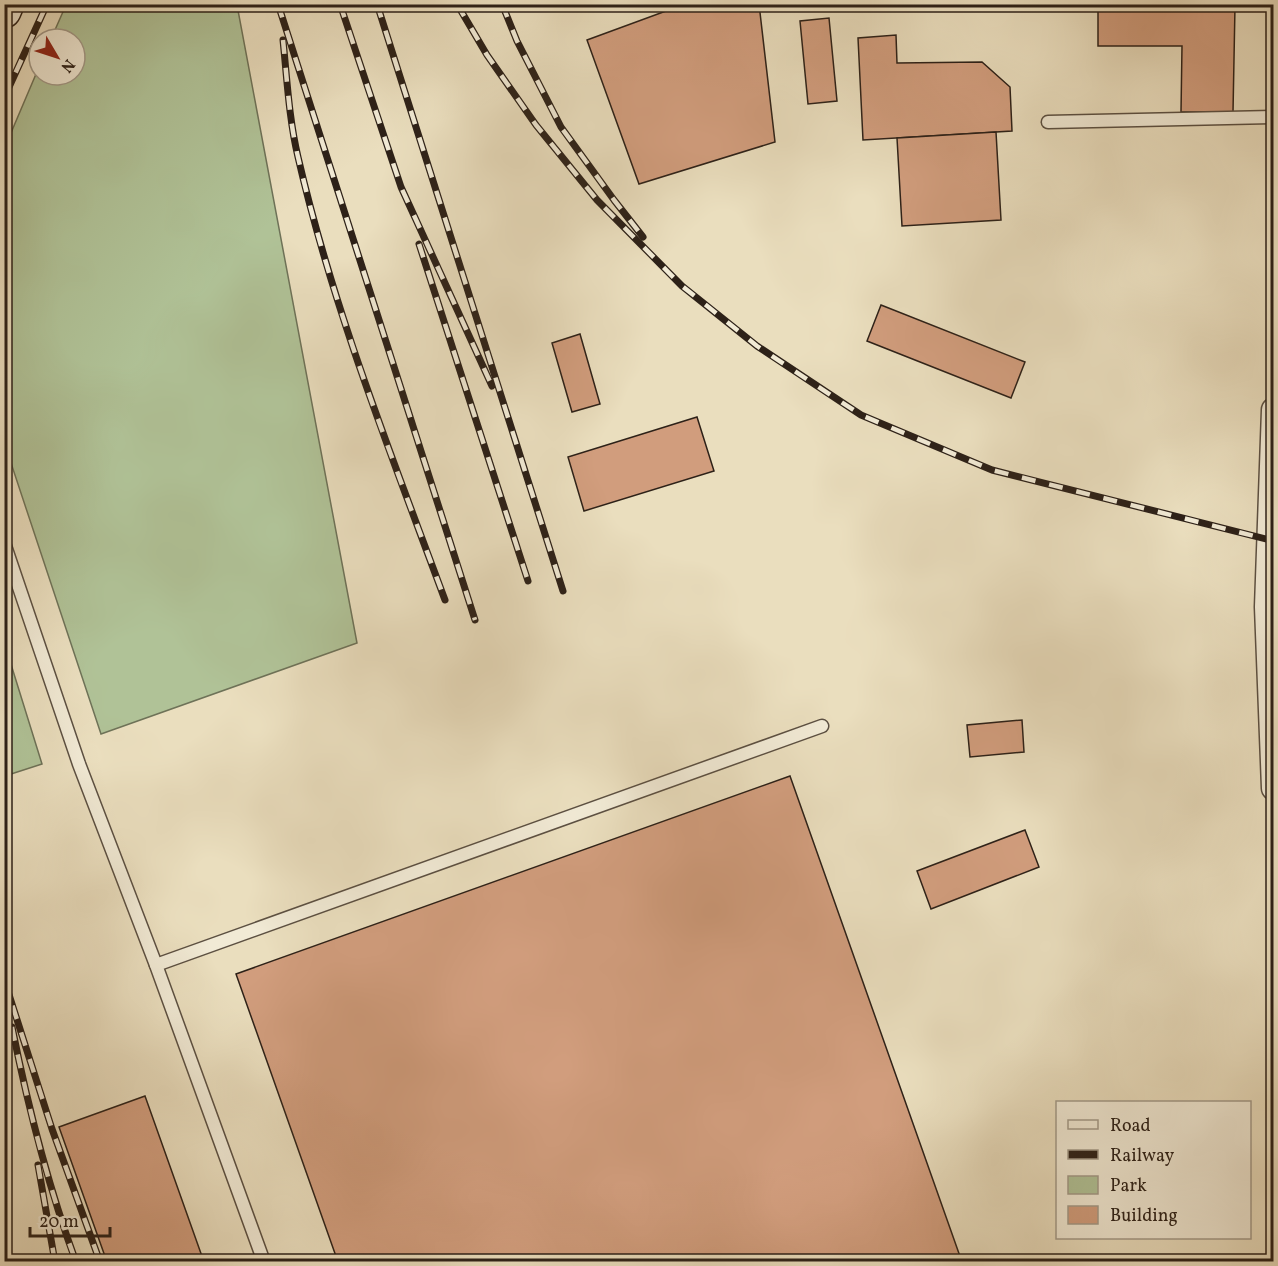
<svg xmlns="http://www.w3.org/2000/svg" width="1278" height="1266" font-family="Vollkorn,serif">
<rect width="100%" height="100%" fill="#eadebe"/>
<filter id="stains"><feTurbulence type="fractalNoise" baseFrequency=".00333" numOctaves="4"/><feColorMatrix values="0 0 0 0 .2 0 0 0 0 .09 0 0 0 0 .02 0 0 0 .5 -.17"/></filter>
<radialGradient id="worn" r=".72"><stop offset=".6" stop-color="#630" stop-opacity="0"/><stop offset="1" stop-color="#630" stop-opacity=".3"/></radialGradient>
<g fill="#b0c297" stroke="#6e7258" stroke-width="1.5">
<polygon points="66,5 237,5 357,643 101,734 5,445 5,147 39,67 39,75 75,75 75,39 51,39"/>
<polygon points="5,645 42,764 5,776 4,776"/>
</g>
<g fill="#d19d7d" stroke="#2d2118" stroke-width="1.5">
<polygon points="685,4 759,4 775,142 639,184 587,40"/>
<polygon points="1098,6 1235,6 1233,112 1181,112 1182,46 1098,46"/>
<polygon points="829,18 837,101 808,104 800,21"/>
<polygon points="896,35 897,63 982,62 1010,87 1012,131 863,140 858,38"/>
<polygon points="996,132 1001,220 902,226 897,138"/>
<polygon points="881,305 1025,362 1011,398 867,341"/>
<polygon points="580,334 600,404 572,412 552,343"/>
<polygon points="697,417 714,471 584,511 568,457"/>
<polygon points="1022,720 1024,752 970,757 967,725"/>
<polygon points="790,776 962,1262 338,1262 236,974"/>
<polygon points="1025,830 1039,867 931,909 917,871"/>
<polygon points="145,1096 204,1262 107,1262 59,1127"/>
</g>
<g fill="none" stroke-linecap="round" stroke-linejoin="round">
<defs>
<g id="service">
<polyline points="1048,122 1274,117"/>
<polyline points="4,543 79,764 156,965 264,1262"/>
<polyline points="156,965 822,726"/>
</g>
<polyline id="minor" points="1274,410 1267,607 1274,788"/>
<polyline id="secondary" points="4,11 7,4"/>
</defs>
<use href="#service" stroke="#5c5042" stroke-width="15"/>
<use href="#minor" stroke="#5c5042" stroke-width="27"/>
<use href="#secondary" stroke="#2d2118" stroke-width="36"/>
<use href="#service" stroke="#f1ead5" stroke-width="12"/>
<use href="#minor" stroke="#f1ead5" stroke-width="24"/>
<use href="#secondary" stroke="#f1ead5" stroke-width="33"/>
<defs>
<g id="rail">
<polyline points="278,4 475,620"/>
<polyline points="340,4 401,187 492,386"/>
<polyline points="377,4 563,591"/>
<polyline points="457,4 487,55 536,125 597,200 682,286 757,346 861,415 992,470 1274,541"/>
<polyline points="502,4 517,41 561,127 614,200 643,237"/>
<path d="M283,40C287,79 289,119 298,157C333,309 391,454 445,600"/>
<polyline points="4,98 47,4"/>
<polyline points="419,244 528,581"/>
<polyline points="4,979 52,1129 100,1262"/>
<path d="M12,1027C28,1107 48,1186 76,1262"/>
<polyline points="38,1165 55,1262"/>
</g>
</defs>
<use href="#rail" stroke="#2d2118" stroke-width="7"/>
<use href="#rail" stroke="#f1ead5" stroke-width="4.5" stroke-dasharray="14" stroke-linecap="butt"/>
</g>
<rect width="1278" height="1266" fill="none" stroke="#eadebe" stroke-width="24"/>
<rect x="6" y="6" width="1266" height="1254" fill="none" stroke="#2d2118" stroke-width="3"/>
<rect x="12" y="12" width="1254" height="1242" fill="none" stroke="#2d2118" stroke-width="1.5"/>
<rect x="1056" y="1101" width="195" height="138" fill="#f1ead5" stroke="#a39a89" stroke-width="1.5"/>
<rect x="1068" y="1120" width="30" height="9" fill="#f1ead5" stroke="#a39a89" stroke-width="1.5"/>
<text x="1110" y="1131" font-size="18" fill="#2d2118">Road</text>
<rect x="1068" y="1150" width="30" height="9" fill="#2d2118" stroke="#a39a89" stroke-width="1.5"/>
<text x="1110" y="1161" font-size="18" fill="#2d2118">Railway</text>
<rect x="1068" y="1176" width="30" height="18" fill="#b0c297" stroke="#a39a89" stroke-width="1.5"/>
<text x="1110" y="1191" font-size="18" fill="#2d2118">Park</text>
<rect x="1068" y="1206" width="30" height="18" fill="#d19d7d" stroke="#a39a89" stroke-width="1.5"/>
<text x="1110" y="1221" font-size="18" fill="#2d2118">Building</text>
<g transform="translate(57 57) rotate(129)"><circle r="28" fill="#f1ead5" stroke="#a39a89" stroke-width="1.5"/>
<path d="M0-4.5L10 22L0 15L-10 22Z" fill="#8f2418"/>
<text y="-9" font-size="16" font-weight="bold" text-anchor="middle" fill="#2d2118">N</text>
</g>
<path d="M30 1227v9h80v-9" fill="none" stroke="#2d2118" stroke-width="3"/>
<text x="39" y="1227" font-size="18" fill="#2d2118" stroke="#f1ead5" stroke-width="4.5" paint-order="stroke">20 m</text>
<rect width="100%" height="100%" filter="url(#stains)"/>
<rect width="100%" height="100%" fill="url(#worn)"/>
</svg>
